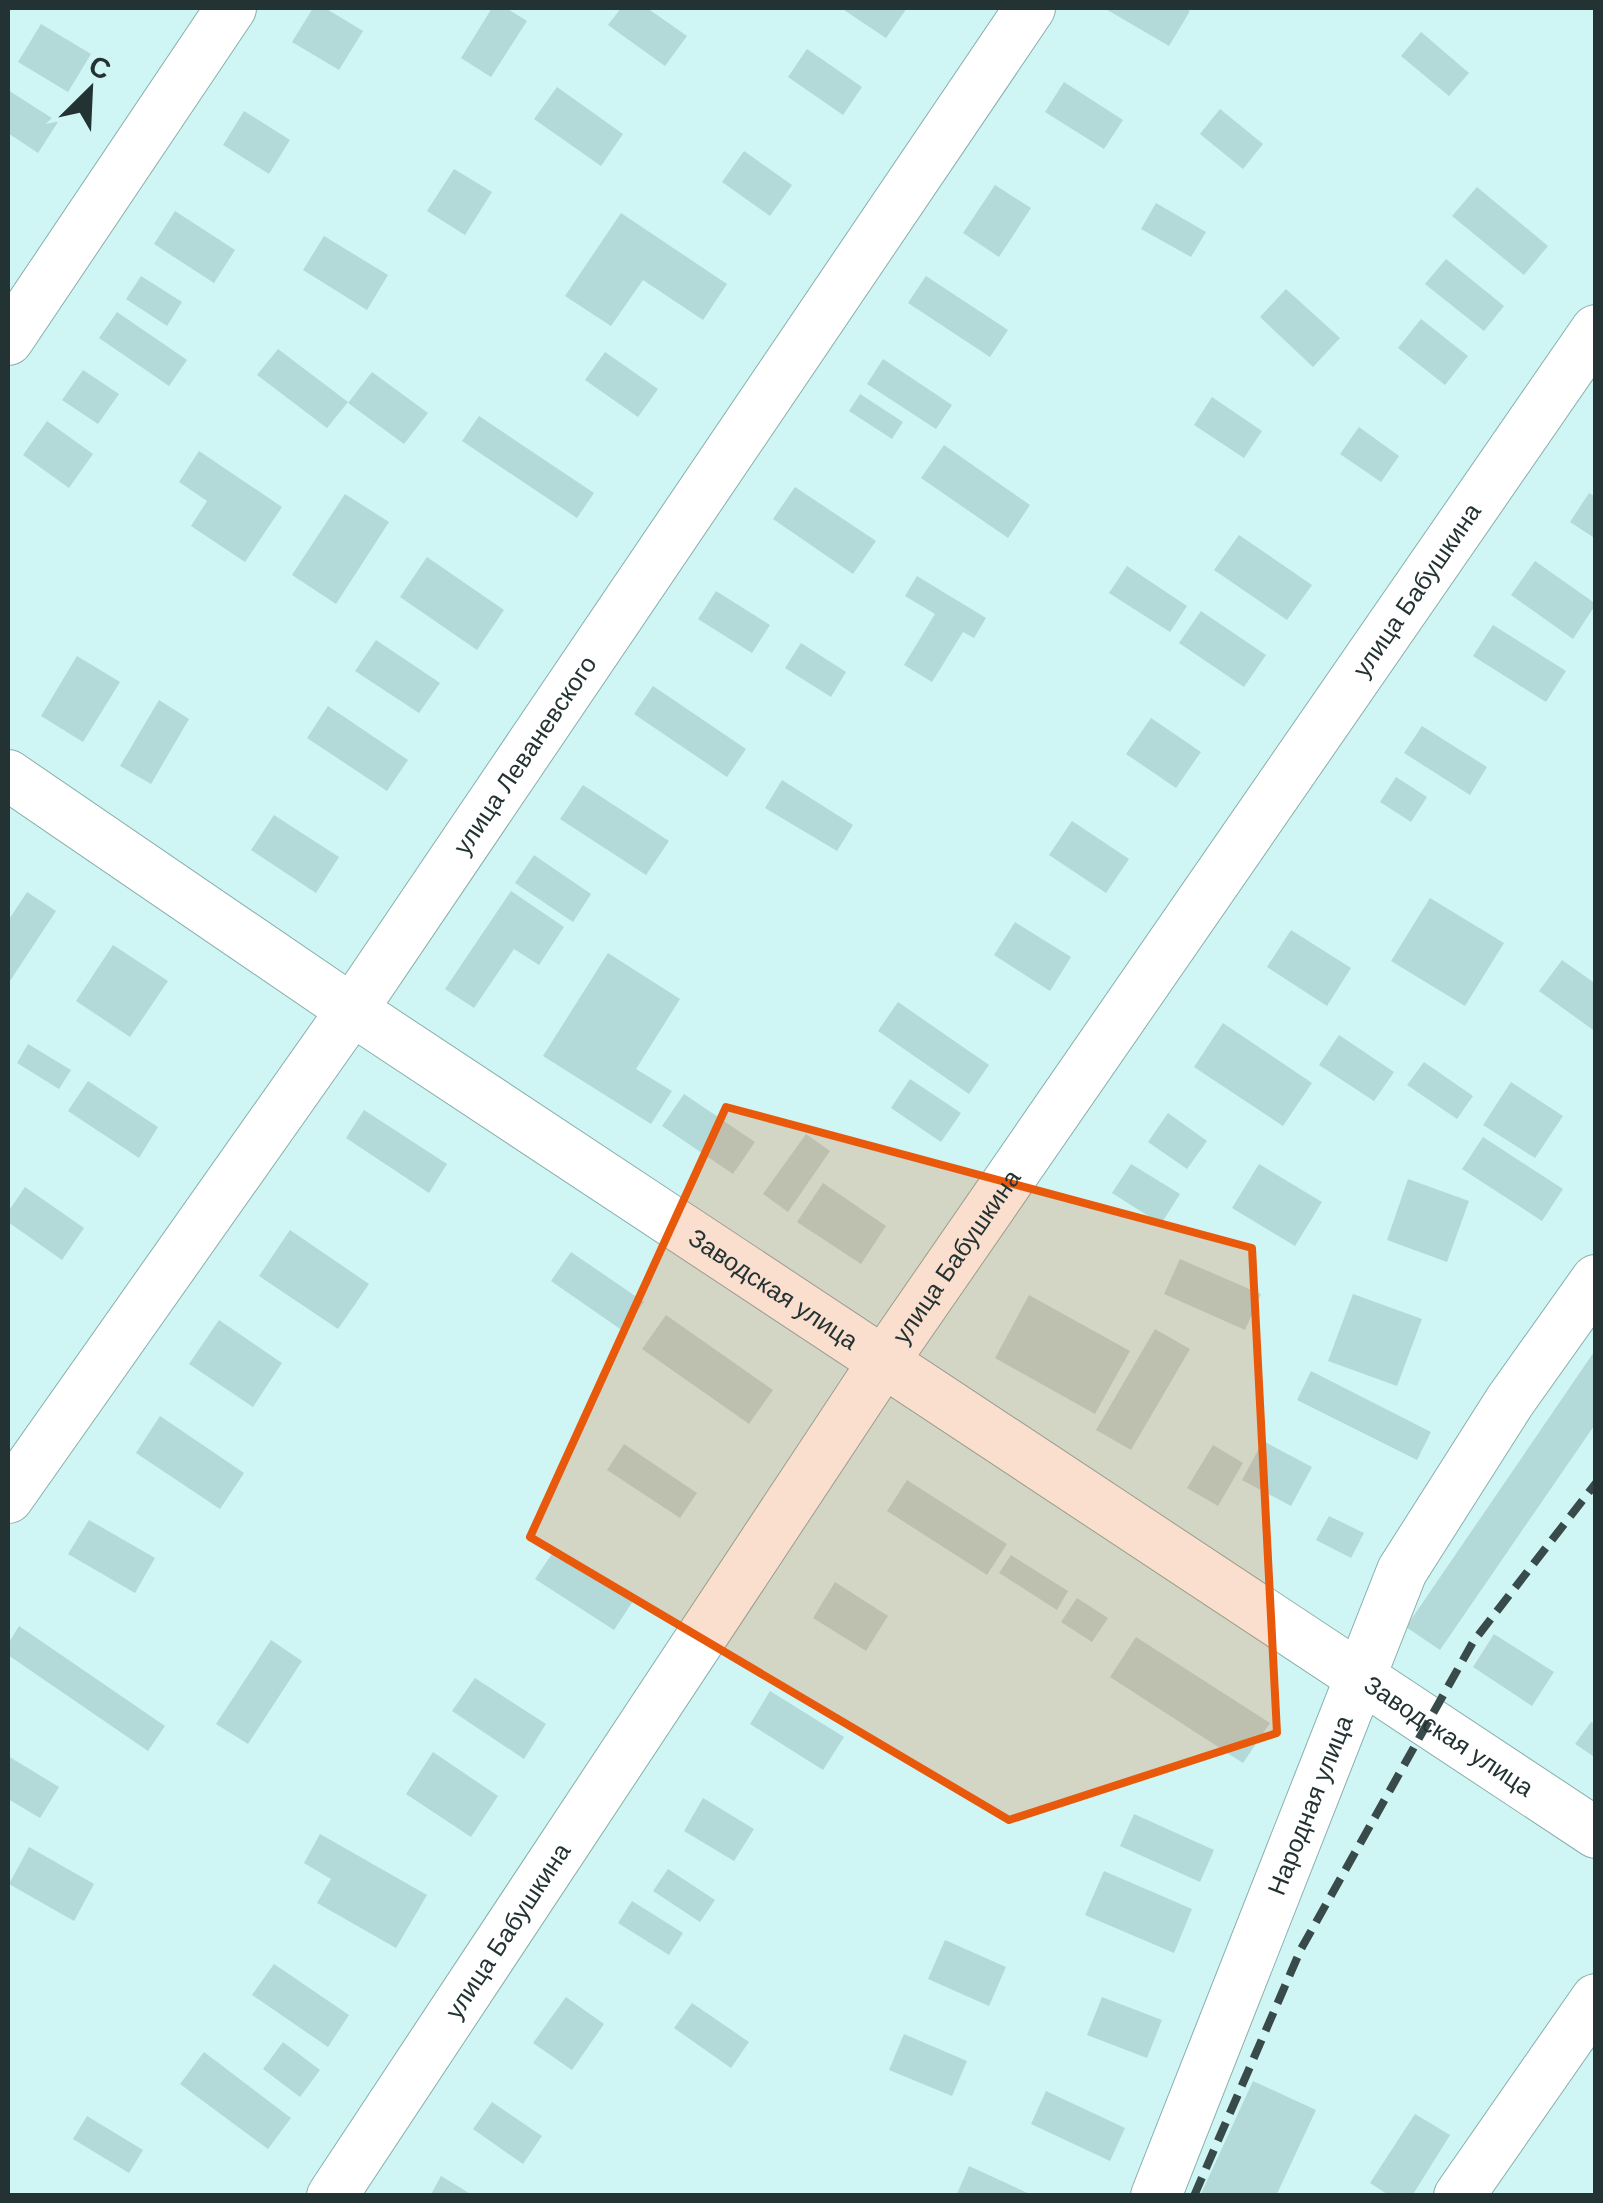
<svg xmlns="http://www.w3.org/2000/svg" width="1603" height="2203" font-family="'DM Sans',sans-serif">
<rect width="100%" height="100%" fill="#cff6f4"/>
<g fill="#b3dad8">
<polygon points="313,8 325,8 363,31 339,70 292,42"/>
<polygon points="492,8 506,8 527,21 491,77 461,58"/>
<polygon points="621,8 647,8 687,36 665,66 608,25"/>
<polygon points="841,8 907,8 886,38"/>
<polygon points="1104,8 1183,8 1190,11 1169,46"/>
<polygon points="41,24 91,54 68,92 18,62"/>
<polygon points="1421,32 1469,73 1449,96 1401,56"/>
<polygon points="807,49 862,87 843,115 788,77"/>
<polygon points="1064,82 1123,120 1104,149 1045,112"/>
<polygon points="557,87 623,134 601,166 534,119"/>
<polygon points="8,90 58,122 38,153 8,133"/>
<polygon points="1220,109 1263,144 1243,169 1200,134"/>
<polygon points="244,111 290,140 269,174 223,145"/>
<polygon points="744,151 792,185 770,216 722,182"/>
<polygon points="454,169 492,192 465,235 427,211"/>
<polygon points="995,185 1031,208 999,257 963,233"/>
<polygon points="1477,187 1548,246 1524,275 1452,216"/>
<polygon points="1156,203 1206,232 1191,257 1141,229"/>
<polygon points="175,211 235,250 214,283 154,244"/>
<polygon points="621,213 727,284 703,320 643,280 611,326 565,296"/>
<polygon points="324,236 388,275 367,310 303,270"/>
<polygon points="1446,259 1504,306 1484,331 1425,284"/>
<polygon points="141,276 182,302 167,326 126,299"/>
<polygon points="926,276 1008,330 990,357 908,303"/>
<polygon points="1286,289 1340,338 1313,367 1260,317"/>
<polygon points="117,312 187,360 169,386 99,338"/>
<polygon points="1421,319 1468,356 1445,385 1398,348"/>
<polygon points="278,349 348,402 327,428 257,375"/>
<polygon points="605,352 658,389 638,417 585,380"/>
<polygon points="883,359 952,405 936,429 867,384"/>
<polygon points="83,370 119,394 98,424 62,400"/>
<polygon points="372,372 428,413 404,444 348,403"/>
<polygon points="860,394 903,422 892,439 849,411"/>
<polygon points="1212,397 1262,431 1244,458 1194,425"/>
<polygon points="479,416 594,493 577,518 462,441"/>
<polygon points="47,421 93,454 69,488 23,455"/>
<polygon points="1359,427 1399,456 1381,482 1340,454"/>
<polygon points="944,445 1030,505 1008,538 921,478"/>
<polygon points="199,451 282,507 245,562 191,526 207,501 179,482"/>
<polygon points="795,487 876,541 853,574 773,519"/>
<polygon points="1589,493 1596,497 1596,539 1570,522"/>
<polygon points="345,494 389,522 336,604 292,575"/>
<polygon points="1239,535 1312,585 1287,620 1214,570"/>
<polygon points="427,557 504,610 477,650 400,597"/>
<polygon points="1535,561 1596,604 1573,639 1511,595"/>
<polygon points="1127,566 1187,606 1170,632 1109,593"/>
<polygon points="917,576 986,618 974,638 963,632 932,682 904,665 935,614 905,596"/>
<polygon points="716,591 770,625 752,653 698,619"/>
<polygon points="1201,611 1266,655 1244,687 1179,643"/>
<polygon points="1493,625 1566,671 1546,702 1473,656"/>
<polygon points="376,640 440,683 419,713 355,671"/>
<polygon points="801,643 846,672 831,697 785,668"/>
<polygon points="77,656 120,682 83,742 41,716"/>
<polygon points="653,686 746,749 727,777 634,714"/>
<polygon points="159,700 189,719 151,784 120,766"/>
<polygon points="328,706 408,760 387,791 307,738"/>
<polygon points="1151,718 1201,752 1176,788 1126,754"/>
<polygon points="1422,726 1487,767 1470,795 1404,753"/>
<polygon points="1396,777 1427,797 1411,822 1380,802"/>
<polygon points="782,780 853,825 837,851 765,808"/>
<polygon points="583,785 669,841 646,875 560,819"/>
<polygon points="274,815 339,857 316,893 251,850"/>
<polygon points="1072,821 1129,859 1106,893 1049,855"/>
<polygon points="534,855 591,894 573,922 515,883"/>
<polygon points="511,891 564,927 539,965 514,949 474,1008 445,989"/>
<polygon points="27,892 56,911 8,984 8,921"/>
<polygon points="1430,898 1504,943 1465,1006 1391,961"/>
<polygon points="1015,922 1071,957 1050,991 994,955"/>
<polygon points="1291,930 1351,968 1327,1006 1267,967"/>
<polygon points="113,945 168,981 130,1037 76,1001"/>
<polygon points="608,953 680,999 636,1069 672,1091 651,1124 543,1056"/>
<polygon points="1562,960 1596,984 1596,1032 1539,991"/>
<polygon points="898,1002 989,1065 969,1094 878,1031"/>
<polygon points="1223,1023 1312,1083 1283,1126 1194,1067"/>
<polygon points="1339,1035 1394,1072 1374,1101 1319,1065"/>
<polygon points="28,1044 71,1070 59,1089 17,1063"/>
<polygon points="1424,1062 1473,1096 1457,1119 1407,1085"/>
<polygon points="910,1079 961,1113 941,1142 891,1108"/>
<polygon points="88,1081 158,1127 139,1158 68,1111"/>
<polygon points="1511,1082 1563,1116 1535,1158 1483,1125"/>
<polygon points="684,1094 755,1142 733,1174 662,1126"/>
<polygon points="364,1110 447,1164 429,1193 346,1138"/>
<polygon points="1168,1113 1207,1141 1187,1169 1148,1142"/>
<polygon points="806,1134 830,1151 788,1212 763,1194"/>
<polygon points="1483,1137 1563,1189 1542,1221 1462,1169"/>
<polygon points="1131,1164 1180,1194 1161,1224 1112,1193"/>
<polygon points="1259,1164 1322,1202 1295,1246 1232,1208"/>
<polygon points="1408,1179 1469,1201 1447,1262 1387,1240"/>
<polygon points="823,1183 886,1226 861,1264 797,1222"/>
<polygon points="25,1187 84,1228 62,1260 8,1222 8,1212"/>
<polygon points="290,1230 369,1284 338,1329 259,1276"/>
<polygon points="571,1252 644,1302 623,1331 551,1281"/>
<polygon points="1180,1259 1261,1294 1245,1330 1164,1294"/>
<polygon points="1353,1294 1422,1319 1397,1386 1328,1361"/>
<polygon points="1029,1295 1130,1351 1095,1414 995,1358"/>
<polygon points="666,1315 773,1390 749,1424 642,1349"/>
<polygon points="219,1320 282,1363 253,1407 189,1364"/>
<polygon points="1155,1329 1190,1349 1131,1450 1096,1430"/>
<polygon points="1596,1349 1596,1423 1440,1650 1406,1627"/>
<polygon points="1311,1371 1431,1432 1417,1460 1297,1400"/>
<polygon points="160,1416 244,1473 220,1509 136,1453"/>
<polygon points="1263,1441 1312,1467 1291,1506 1242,1480"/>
<polygon points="624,1444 697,1493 680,1518 607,1470"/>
<polygon points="1213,1445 1243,1463 1218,1506 1187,1488"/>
<polygon points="907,1480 1007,1544 987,1575 887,1511"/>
<polygon points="1329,1516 1364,1533 1351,1558 1316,1540"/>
<polygon points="89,1520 155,1558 135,1593 68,1554"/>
<polygon points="556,1548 635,1598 614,1630 535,1579"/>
<polygon points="1011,1555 1068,1591 1057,1610 999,1573"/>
<polygon points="835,1582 888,1616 866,1651 813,1618"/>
<polygon points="1077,1598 1108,1618 1092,1642 1061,1622"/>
<polygon points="19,1626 165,1726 148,1751 8,1655 8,1644"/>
<polygon points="1494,1634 1554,1672 1532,1706 1473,1667"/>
<polygon points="1136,1637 1270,1723 1243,1763 1110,1677"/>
<polygon points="271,1640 302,1661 248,1744 216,1724"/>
<polygon points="475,1678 546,1724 524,1759 452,1711"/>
<polygon points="770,1691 844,1737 823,1770 750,1724"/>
<polygon points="1591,1722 1596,1725 1596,1758 1575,1744"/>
<polygon points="433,1752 498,1796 471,1837 406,1794"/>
<polygon points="8,1756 59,1787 40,1818 8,1799"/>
<polygon points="703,1798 754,1829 734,1861 684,1831"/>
<polygon points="1134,1814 1214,1850 1200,1882 1120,1846"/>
<polygon points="320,1834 427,1895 396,1948 317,1903 331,1879 304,1863"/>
<polygon points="29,1847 94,1884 74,1921 9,1884"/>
<polygon points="668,1869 715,1900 700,1922 653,1891"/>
<polygon points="1104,1871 1192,1909 1174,1953 1085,1915"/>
<polygon points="632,1901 683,1933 669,1955 618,1923"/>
<polygon points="945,1940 1006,1967 989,2006 928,1979"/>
<polygon points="274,1964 349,2015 328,2047 252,1995"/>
<polygon points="566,1997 604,2024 572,2070 533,2043"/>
<polygon points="1102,1997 1162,2020 1147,2058 1087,2035"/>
<polygon points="692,2003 749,2042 731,2068 674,2028"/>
<polygon points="904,2034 967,2061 952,2096 889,2070"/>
<polygon points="283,2042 320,2070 300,2097 263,2069"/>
<polygon points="204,2052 291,2118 268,2149 180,2084"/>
<polygon points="1253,2081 1316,2110 1276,2196 1200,2196"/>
<polygon points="1046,2091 1125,2128 1110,2161 1031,2124"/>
<polygon points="492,2102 542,2136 523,2164 473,2129"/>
<polygon points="1415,2114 1450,2135 1412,2196 1390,2196 1370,2183"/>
<polygon points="87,2116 143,2150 129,2173 73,2139"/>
<polygon points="969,2166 1034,2196 956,2196"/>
<polygon points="441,2176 474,2196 430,2196"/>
</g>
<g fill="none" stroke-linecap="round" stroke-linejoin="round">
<defs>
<g id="minor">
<polyline points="8,340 231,8"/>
<path id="s1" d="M8,775L352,1010L1596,1833"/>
<path id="s2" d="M8,1498L352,1010L1030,8"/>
<path id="s3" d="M332,2196L884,1361L1596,330"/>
<path id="s4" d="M1156,2196L1402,1571L1510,1401L1596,1280"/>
<polyline points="1459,2196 1596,1999"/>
</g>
</defs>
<use href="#minor" stroke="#89afad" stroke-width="52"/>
<use href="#minor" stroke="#fff" stroke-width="50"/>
<polyline stroke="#384a4a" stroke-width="8" stroke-dasharray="20 10" stroke-linecap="butt" points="1194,2196 1301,1949 1473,1642 1596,1483"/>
</g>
<path fill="#e8590c" fill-opacity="0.2" stroke="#e8590c" stroke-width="8" stroke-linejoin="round" d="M726,1107L1252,1248L1277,1733L1009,1820L530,1537Z"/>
<g text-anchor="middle" stroke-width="8" stroke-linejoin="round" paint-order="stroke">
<g font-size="25" fill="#233232" stroke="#cff6f4">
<text dy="9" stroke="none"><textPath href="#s3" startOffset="1938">улица Бабушкина</textPath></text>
<text dy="9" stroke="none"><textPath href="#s2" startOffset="905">улица Леваневского</textPath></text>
<text dy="9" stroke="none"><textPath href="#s3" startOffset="1128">улица Бабушкина</textPath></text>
<text dy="9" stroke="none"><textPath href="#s1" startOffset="922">Заводская улица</textPath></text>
<text dy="9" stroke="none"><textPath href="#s1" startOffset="1732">Заводская улица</textPath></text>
<text dy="9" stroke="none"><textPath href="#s4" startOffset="420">Народная улица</textPath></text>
<text dy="9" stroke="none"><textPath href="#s3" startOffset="318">улица Бабушкина</textPath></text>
</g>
</g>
<rect width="1603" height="2203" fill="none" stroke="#233232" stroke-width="20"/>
<g transform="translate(90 90) rotate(24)" stroke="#cff6f4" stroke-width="8" paint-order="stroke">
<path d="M0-8L18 38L0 25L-18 38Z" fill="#233232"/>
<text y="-15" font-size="28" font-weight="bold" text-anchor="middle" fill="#233232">С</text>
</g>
</svg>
